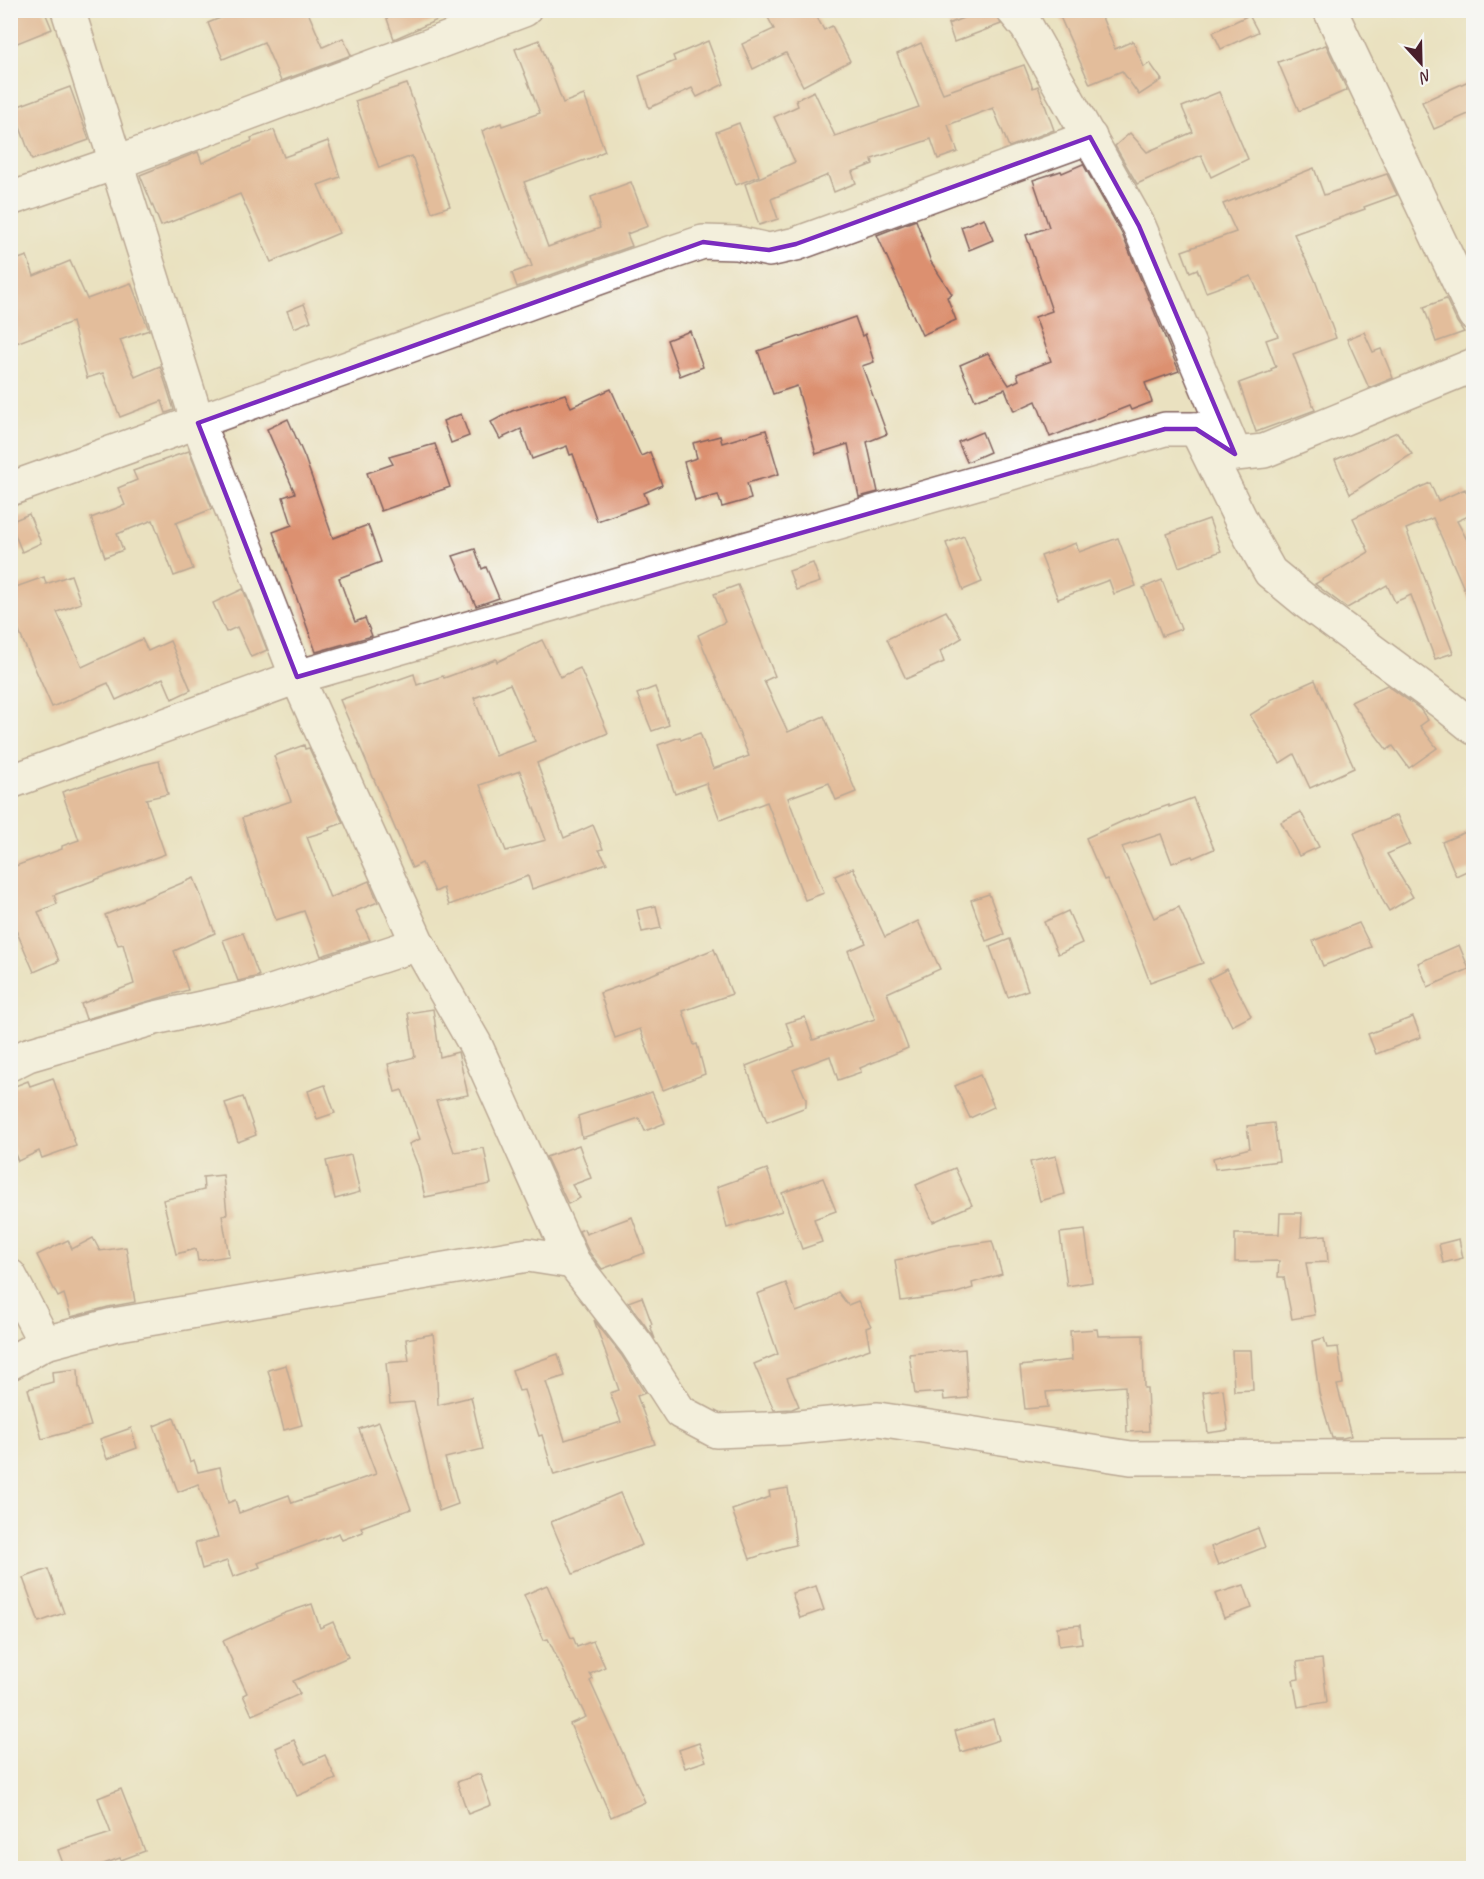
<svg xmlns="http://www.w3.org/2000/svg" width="1484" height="1879" font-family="Caveat,sans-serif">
<rect width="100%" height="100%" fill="#f6f6f2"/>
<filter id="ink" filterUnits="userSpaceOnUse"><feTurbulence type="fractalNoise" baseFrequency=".0167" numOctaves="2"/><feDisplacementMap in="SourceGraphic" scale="12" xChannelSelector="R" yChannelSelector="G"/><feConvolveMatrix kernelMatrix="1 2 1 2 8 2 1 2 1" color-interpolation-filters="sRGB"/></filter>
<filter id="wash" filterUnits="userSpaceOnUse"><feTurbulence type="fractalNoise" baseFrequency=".008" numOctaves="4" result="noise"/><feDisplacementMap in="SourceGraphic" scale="24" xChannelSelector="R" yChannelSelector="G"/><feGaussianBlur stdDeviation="1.35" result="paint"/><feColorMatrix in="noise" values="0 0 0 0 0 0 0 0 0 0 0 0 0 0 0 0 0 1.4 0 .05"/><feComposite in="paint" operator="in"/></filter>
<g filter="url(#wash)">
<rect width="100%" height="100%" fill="#eae1c0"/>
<g id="blocks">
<g fill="#dc9070" fill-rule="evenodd">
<polygon points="10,10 44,10 52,29 10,46"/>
<polygon points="240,10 307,10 323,47 343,38 351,55 281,81 264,42 223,59 208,23"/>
<polygon points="384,10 460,10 394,39"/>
<polygon points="764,10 813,10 824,30 832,26 850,61 803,86 786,53 753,69 742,44 774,29"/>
<polygon points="983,10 995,10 1001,24 954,42 948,24"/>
<polygon points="1057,10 1099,10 1115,49 1133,41 1144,67 1150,63 1162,80 1139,95 1122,71 1090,84"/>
<polygon points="1249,15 1258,32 1221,49 1213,32"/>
<polygon points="539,40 563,103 584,95 605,151 596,155 596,156 524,182 548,247 600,228 591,197 631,182 648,226 627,234 632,246 517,287 512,273 532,266 482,131 501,123 502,126 540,113 515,49"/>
<polygon points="708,41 724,84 697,97 692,88 649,108 639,76 675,61 673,56"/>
<polygon points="921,43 943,93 1024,65 1033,88 1038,86 1054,130 1009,147 993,108 948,125 958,152 938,159 931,139 872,159 873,164 852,172 856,183 834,192 828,175 771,199 778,219 759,225 745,184 795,162 774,117 798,106 796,100 814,91 835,136 919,107 897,54"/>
<polygon points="1326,45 1347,90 1299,111 1278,62"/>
<polygon points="1473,79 1473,112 1434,129 1422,102"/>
<polygon points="407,84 450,206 432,212 412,156 379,168 355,101"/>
<polygon points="70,87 89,140 32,160 13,108"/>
<polygon points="1219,92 1248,159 1211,177 1201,155 1137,184 1115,146 1130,133 1147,152 1193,132 1182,107"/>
<polygon points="739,123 759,176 736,185 716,132"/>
<polygon points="274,130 284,157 328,141 340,177 318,185 339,233 271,262 240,194 161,226 140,175 198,152 202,163 252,141 251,138"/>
<polygon points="1083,164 1122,234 1179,371 1145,383 1152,402 1131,410 1129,406 1050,437 1036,401 1014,411 1005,389 975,400 960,365 988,353 1009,385 1019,380 1017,374 1051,361 1035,317 1052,311 1026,235 1049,227 1033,180 1061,171 1062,173"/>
<polygon points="1314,168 1324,195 1387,174 1397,195 1364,207 1365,209 1294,234 1315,280 1336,338 1293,354 1315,410 1256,432 1239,383 1272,371 1271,369 1276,367 1266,340 1278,336 1251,276 1206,292 1197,269 1190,272 1182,251 1236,232 1223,204"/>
<polygon points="984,218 993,240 969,250 961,227"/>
<polygon points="916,220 931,262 952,294 947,297 956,320 922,335 877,235"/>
<polygon points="27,256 34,276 70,261 87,299 131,283 149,330 120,340 135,377 160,366 174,410 166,413 162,401 120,417 103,373 87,378 72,322 16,343 10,327 10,262"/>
<polygon points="1446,299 1457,322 1464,332 1436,342 1424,307"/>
<polygon points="304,304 311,321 294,328 287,311"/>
<polygon points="855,317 862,336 865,334 874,362 862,366 887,434 867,442 878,492 859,497 848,444 816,454 797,386 773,394 758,351"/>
<polygon points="690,331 703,367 680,376 667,340"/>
<polygon points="1364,332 1373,352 1381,349 1393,378 1369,388 1347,339"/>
<polygon points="611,389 641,456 650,452 662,485 644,493 648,503 597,521 573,454 570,455 567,446 532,459 521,429 500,439 491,422 512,411 565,394 571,407"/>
<polygon points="461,414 469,436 451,443 443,421"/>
<polygon points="288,419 305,458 333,538 368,525 381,562 339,578 355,622 365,618 372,636 316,652 273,532 292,525 283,497 295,493 267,429"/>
<polygon points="766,430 779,474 747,483 751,499 722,507 718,495 695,501 684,462 697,458 693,443 720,436 722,443"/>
<polygon points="982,432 990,452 967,462 958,442"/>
<polygon points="1397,432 1412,454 1350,494 1335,460"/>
<polygon points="435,444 450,487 381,511 367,473 393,464 389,457"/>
<polygon points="189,451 212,509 176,523 193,569 174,576 153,520 117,534 123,550 105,557 91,518 125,505 118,488 137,480 133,471"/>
<polygon points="1430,483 1438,501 1465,489 1473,508 1473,514 1457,521 1473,551 1473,609 1433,518 1406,529 1453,653 1435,659 1411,595 1395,602 1387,585 1347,608 1315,584 1369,552 1353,518"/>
<polygon points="29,514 41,543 22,552 10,522"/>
<polygon points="1209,519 1221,551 1179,567 1167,534"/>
<polygon points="964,536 982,582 963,590 946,543"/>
<polygon points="1118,538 1136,586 1114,594 1109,580 1058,599 1041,556 1076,543 1079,552"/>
<polygon points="475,549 482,569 486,567 499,598 476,606 453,556"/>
<polygon points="813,563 820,582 796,590 789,571"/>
<polygon points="71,575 81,603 57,612 82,667 142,639 148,651 170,641 191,690 172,699 163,678 116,700 108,683 52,707 20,634 10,606 10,589 44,577 46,584"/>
<polygon points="1162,580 1181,629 1162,636 1143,588"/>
<polygon points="738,585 775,676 764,681 788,732 824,716 856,792 836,800 829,783 788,798 824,893 805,900 767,802 720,820 706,783 675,794 658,745 680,737 681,740 700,733 713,769 749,756 698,635 725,622 714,594"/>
<polygon points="243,589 267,650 251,657 237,627 226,632 213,603"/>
<polygon points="946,611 962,638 940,651 944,662 906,679 887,639"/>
<path d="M542,640L560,677L580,668L608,733L537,763L564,838L593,825L603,849L599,850L607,863L532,889L528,876L449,905L443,888L435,892L422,863L412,868L340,700L414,674L417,685L443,676L444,678L496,659L497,662ZM510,684L535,741L496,756L474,698ZM520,771L546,840L506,851L480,785Z"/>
<polygon points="1315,680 1354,768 1310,788 1294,754 1280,763 1250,715 1271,702 1270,700"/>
<polygon points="1387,685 1420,709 1428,720 1420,726 1437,748 1409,768 1393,746 1387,750 1351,702"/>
<polygon points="655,687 669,725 652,731 637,694"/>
<polygon points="304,745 305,749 309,748 343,823 329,828 330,830 307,837 330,898 369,881 378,902 356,911 370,940 321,956 304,911 276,920 256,863 257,863 242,818 291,801 274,756"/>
<polygon points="159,761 168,794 146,799 165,854 54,895 57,904 38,912 59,961 34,972 10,916 10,868 62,849 62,846 79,840 62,792 142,765"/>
<polygon points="1193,798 1214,849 1193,858 1192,856 1172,863 1161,834 1122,847 1154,918 1179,907 1203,963 1150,982 1134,940 1107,879 1104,880 1086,838 1123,821 1169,805 1169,807"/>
<polygon points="1301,812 1319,847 1299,856 1281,822"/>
<polygon points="1397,815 1410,844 1387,854 1413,897 1389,911 1383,901 1354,833"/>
<polygon points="1473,829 1473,868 1456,876 1442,842"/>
<polygon points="853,868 885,937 918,921 940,969 887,993 908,1048 860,1068 861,1072 838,1080 830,1056 793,1070 806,1099 806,1107 767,1122 746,1066 795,1047 786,1023 805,1017 813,1040 875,1019 848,951 866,943 835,876"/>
<polygon points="194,878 215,933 174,951 188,990 86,1019 81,1004 134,984 123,944 118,945 105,915"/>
<polygon points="989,894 1004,934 986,941 971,900"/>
<polygon points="656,906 661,928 642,932 637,910"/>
<polygon points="1068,911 1082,943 1058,954 1044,922"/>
<polygon points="1359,923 1371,947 1323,966 1313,941"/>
<polygon points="243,933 259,976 238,981 223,940"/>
<polygon points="1010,939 1028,990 1008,997 990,947"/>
<polygon points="1459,945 1469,969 1428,987 1418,963"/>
<polygon points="714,949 732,994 683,1011 694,1045 697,1044 705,1074 663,1090 640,1029 615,1038 600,993 653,974"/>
<polygon points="1227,969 1251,1016 1232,1026 1208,979"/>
<polygon points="433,1009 440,1057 458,1052 468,1095 436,1101 454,1152 484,1148 491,1184 425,1197 418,1166 409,1144 420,1139 402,1090 395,1092 388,1064 415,1057 408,1013"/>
<polygon points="1413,1017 1421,1037 1376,1054 1368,1034"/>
<polygon points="980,1075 994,1107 970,1118 955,1086"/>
<polygon points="53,1078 76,1146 42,1158 39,1151 18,1161 10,1143 10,1088 28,1081 30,1086"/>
<polygon points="325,1085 335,1113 317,1119 308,1091"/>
<polygon points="652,1092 665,1123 645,1131 639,1118 582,1138 578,1116"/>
<polygon points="243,1097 256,1135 238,1142 225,1103"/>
<polygon points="1274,1123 1279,1161 1215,1169 1213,1158 1250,1148 1247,1126"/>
<polygon points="579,1145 591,1178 572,1185 580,1198 568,1204 546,1157"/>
<polygon points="351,1155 360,1192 335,1199 326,1161"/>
<polygon points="1056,1156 1065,1194 1040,1201 1030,1162"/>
<polygon points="955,1168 972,1205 933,1222 916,1185"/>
<polygon points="767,1169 782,1211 727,1228 717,1187"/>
<polygon points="223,1175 227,1214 222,1215 229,1256 198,1261 196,1249 176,1254 163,1200 204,1190 203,1177"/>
<polygon points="823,1178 836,1211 814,1219 822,1242 802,1249 782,1193"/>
<polygon points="1280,1213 1302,1213 1301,1237 1326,1235 1328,1262 1306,1263 1315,1315 1292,1319 1284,1277 1278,1277 1279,1261 1235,1262 1235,1234 1279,1234"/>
<polygon points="632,1217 645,1253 602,1269 589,1252 579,1231 584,1229 586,1234"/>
<polygon points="1085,1230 1092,1282 1067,1286 1060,1233"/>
<polygon points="93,1238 100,1251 126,1247 135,1302 108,1307 71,1317 64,1294 58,1297 37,1255 68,1240 72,1249"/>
<polygon points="1459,1239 1463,1258 1443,1263 1439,1244"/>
<polygon points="992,1241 1002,1274 972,1283 973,1288 953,1294 901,1301 895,1260 907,1258 943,1248"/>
<polygon points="786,1283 796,1312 826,1301 838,1292 848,1305 858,1301 871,1326 866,1328 870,1349 787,1378 799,1406 792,1409 774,1410 754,1364 778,1354 757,1294"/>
<polygon points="642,1297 652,1324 650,1325 655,1339 628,1302"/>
<polygon points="594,1320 622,1356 645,1393 637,1396 655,1444 554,1475 542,1435 539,1436 524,1390 519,1391 512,1370 558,1354 565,1376 546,1382 565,1440 621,1422 610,1393 619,1390"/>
<polygon points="1097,1329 1098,1336 1143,1335 1144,1388 1147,1388 1149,1431 1127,1432 1125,1386 1046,1392 1048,1407 1025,1409 1020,1366 1072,1360 1070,1331"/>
<polygon points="433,1334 436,1357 438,1405 471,1397 483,1449 445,1458 458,1504 439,1511 414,1402 390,1404 386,1363 409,1361 406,1339"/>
<polygon points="1324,1338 1327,1348 1338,1347 1343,1384 1337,1385 1351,1436 1343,1438 1332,1438 1319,1393 1312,1341"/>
<polygon points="965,1349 968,1398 944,1400 943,1392 915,1394 909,1354"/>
<polygon points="1232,1350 1251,1350 1253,1390 1234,1391"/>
<polygon points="286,1365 302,1425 284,1430 268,1370"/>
<polygon points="78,1369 79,1387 91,1426 42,1439 28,1389 53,1382 52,1372"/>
<polygon points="1223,1389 1228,1430 1208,1433 1203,1392"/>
<polygon points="174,1418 190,1462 194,1460 198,1472 220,1467 228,1503 235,1500 239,1513 289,1495 292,1503 376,1474 359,1429 379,1422 411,1509 361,1527 363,1532 342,1540 339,1533 258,1563 260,1567 233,1577 227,1561 202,1569 195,1543 218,1537 198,1484 178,1492 154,1426"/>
<polygon points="131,1428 137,1448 107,1459 100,1439"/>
<polygon points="788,1488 796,1545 783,1548 750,1559 732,1510 770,1497 769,1491"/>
<polygon points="620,1493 642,1545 573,1574 551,1522"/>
<polygon points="1258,1528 1265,1547 1218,1565 1211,1547"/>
<polygon points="48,1569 64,1613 39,1622 23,1578"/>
<polygon points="547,1585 571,1638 573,1637 577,1647 593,1641 605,1667 590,1674 593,1679 590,1681 645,1802 611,1817 570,1724 586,1717 548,1639 544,1640 524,1595"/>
<polygon points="1244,1585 1252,1608 1224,1618 1215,1594"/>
<polygon points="816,1586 824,1610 800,1618 792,1593"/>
<polygon points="312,1604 320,1628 333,1622 348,1657 293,1681 300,1694 252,1715 243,1695 247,1693 223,1641 285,1613"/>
<polygon points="1080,1625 1082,1643 1059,1646 1057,1627"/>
<polygon points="1322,1659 1327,1702 1298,1707 1293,1680 1299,1679 1297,1662"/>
<polygon points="993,1719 999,1740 961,1752 955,1731"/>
<polygon points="294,1740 305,1764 325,1755 336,1779 297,1796 276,1748"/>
<polygon points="699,1743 706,1761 685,1768 679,1750"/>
<polygon points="480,1774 491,1805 468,1814 457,1782"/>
<polygon points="121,1789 145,1851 121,1860 120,1858 90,1869 65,1869 58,1850 111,1833 98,1798"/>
</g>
</g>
</g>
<g filter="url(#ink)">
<use href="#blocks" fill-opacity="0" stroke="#82635f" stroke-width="1.5"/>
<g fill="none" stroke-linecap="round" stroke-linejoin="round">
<defs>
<g id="minor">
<polyline points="68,10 198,423 297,677 418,944 475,1044 573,1262"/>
<polyline points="1013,10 1027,27 1139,226 1235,454"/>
<polyline points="1330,10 1474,314"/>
<polyline points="10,199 115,163 524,10"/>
<polyline points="1196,429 1242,522 1270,572 1309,604 1443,703 1474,728"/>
<polyline points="10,489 629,267 703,242 737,243 769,250 796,244 1090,137"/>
<polyline points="10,782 297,677 1165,429 1196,429 1216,439 1235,454 1264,451 1474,365"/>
<polyline points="10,1064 28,1055 155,1018 265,994 418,944"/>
<polyline points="10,1276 45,1343"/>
<polyline points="10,1363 45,1343 113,1325 528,1255 573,1262 637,1345 680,1412 716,1431 789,1428 878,1419 1131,1458 1474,1456"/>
</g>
</defs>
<use href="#minor" stroke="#82635f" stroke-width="36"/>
<use href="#minor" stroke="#fff" stroke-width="33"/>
</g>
</g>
<path d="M0 0H1484V1879H0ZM1090,137L1139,226L1235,454L1196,429H1165L297,677L198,423L703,242L769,250L796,244Z" fill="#eae1c0" fill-opacity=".55" fill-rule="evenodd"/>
<path fill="none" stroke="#7b2cbf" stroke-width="4.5" stroke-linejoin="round" d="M1090,137L1139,226L1235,454L1196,429H1165L297,677L198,423L703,242L769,250L796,244Z"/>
<rect width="1484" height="1879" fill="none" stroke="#f6f6f2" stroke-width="36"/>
<g transform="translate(1421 63) rotate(158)" stroke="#f6f6f2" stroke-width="4.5" paint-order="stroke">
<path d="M0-4.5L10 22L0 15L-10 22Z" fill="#4a1f2b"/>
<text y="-9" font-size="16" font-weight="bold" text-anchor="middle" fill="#4a1f2b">N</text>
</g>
</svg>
